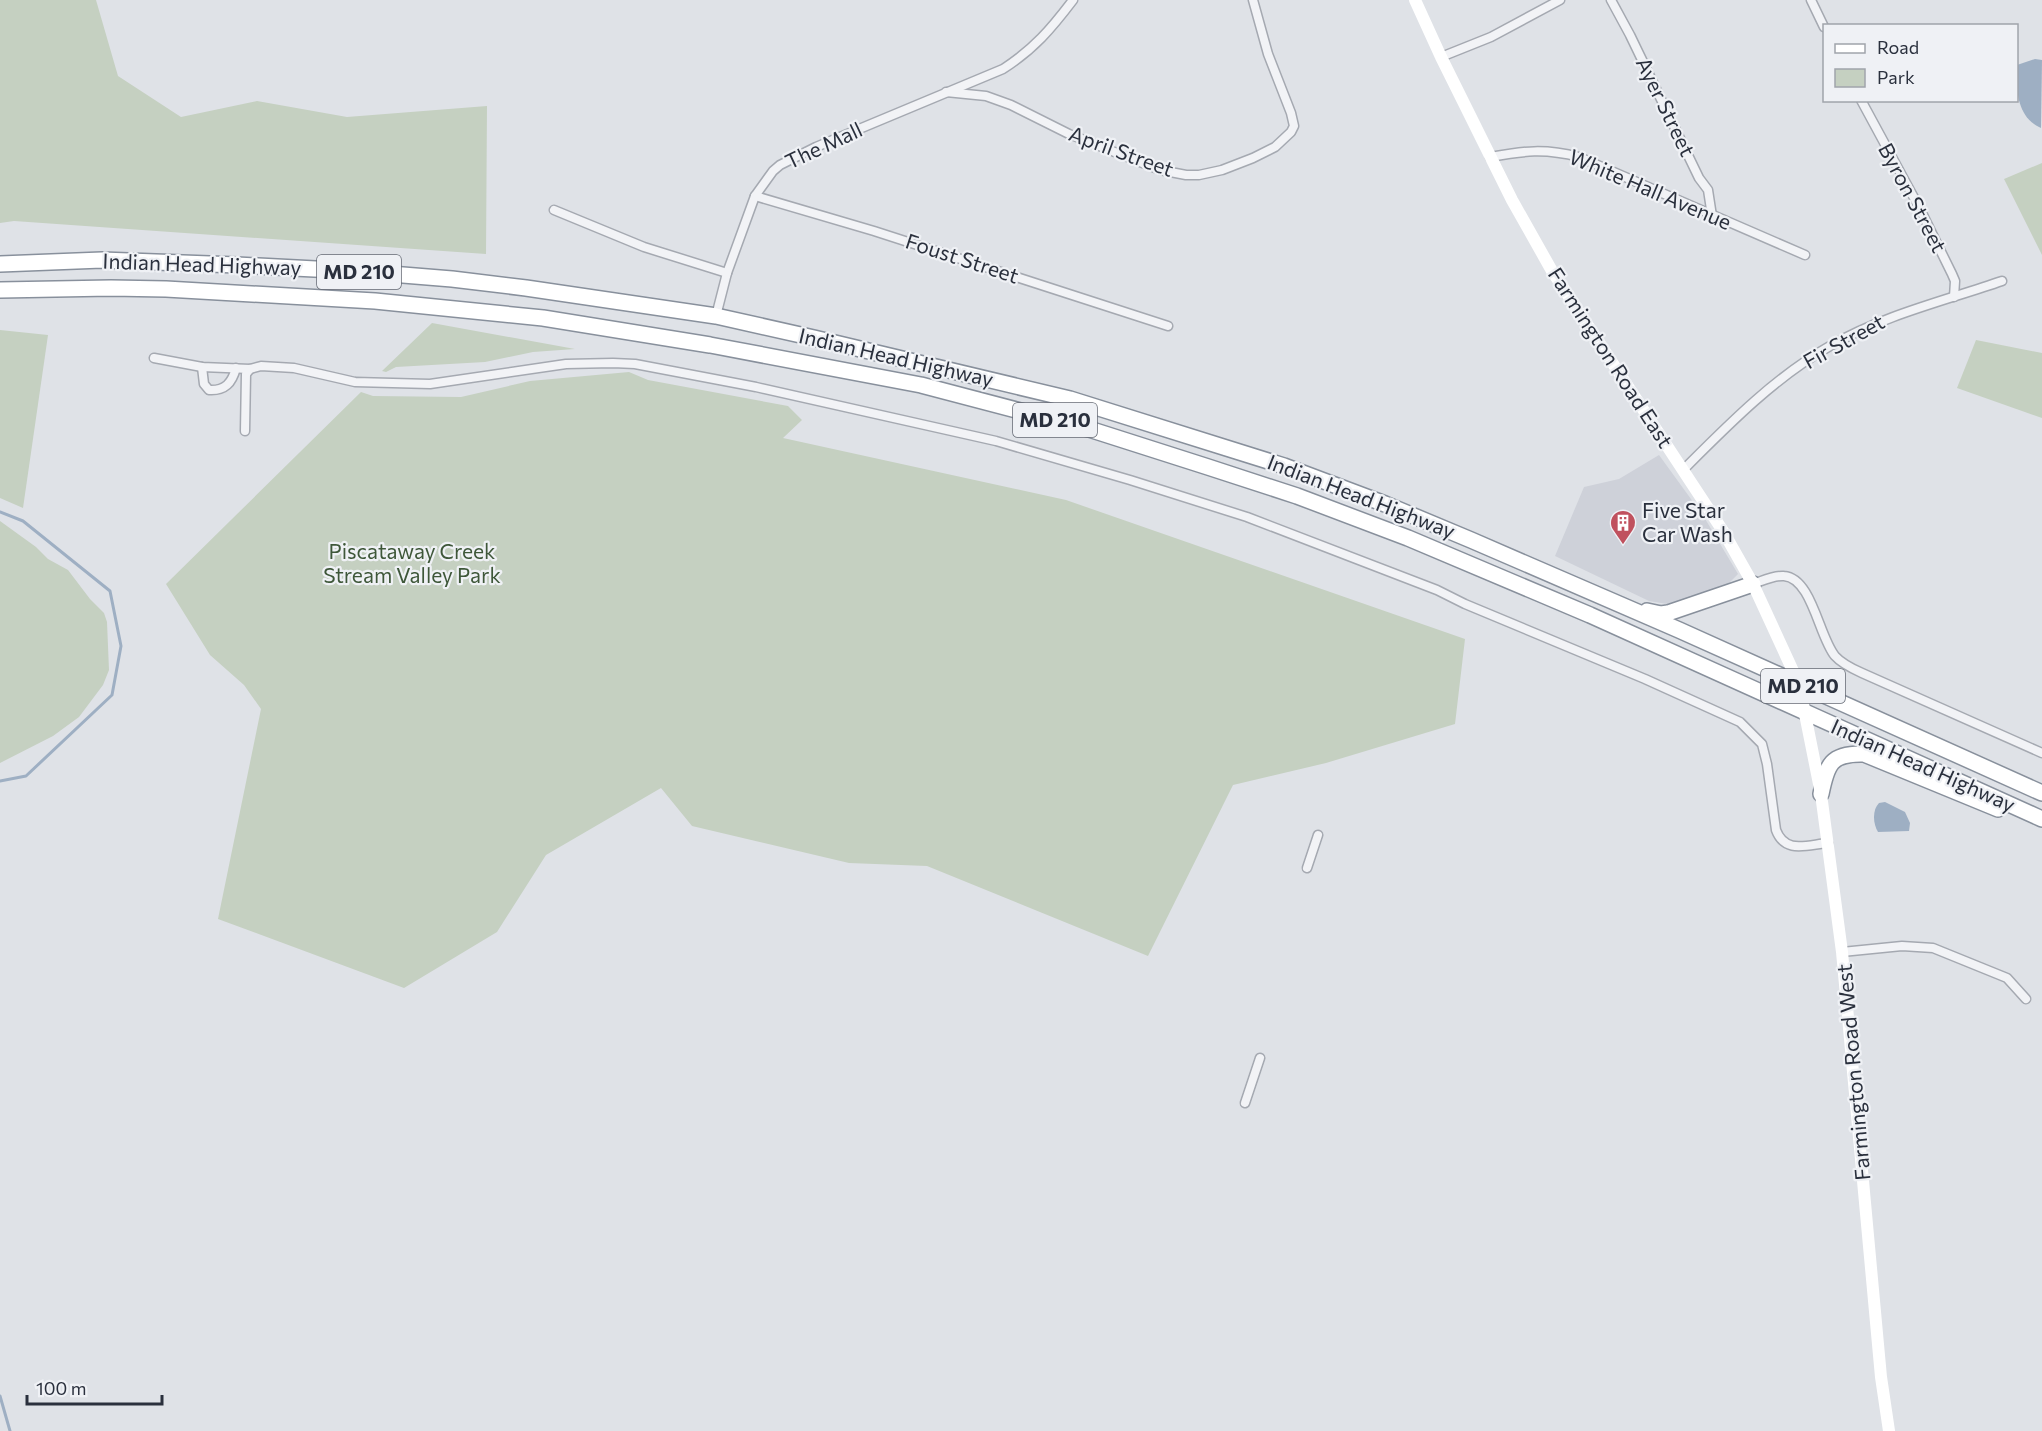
<svg xmlns="http://www.w3.org/2000/svg" width="2042" height="1431" font-family="Commissioner,sans-serif">
<rect width="100%" height="100%" fill="#dfe2e7"/>
<polygon fill="#ced1d9" points="1659,455 1704,517 1738,574 1727,585 1673,605 1649,601 1555,556 1584,487 1619,479"/>
<g fill="#c5d0c1">
<polygon points="0,0 96,0 118,76 181,117 257,101 347,117 487,106 486,254 14,221 0,223"/>
<polygon points="2042,163 2042,255 2004,179"/>
<polygon points="432,323 575,349 533,352 485,362 396,367 386,372 382,371"/>
<polygon points="0,330 48,335 23,508 0,498"/>
<polygon points="1976,340 2042,353 2042,418 1957,388"/>
<polygon points="629,372 648,380 788,406 802,420 783,438 1066,500 1465,639 1455,724 1326,763 1233,785 1148,956 927,866 849,863 692,826 661,788 546,855 497,932 404,988 218,919 261,709 244,685 210,655 166,584 361,392 373,396 461,397 530,381"/>
<polygon points="0,521 36,547 48,559 68,570 90,599 104,613 107,622 109,670 103,685 79,717 53,736 0,763"/>
</g>
<g fill="#9eafc3">
<path d="M2035,59L2042,60L2041,128C2016,117 2016,88 2017,65Z"/>
<path d="M1885,802L1905,812L1910,823L1909,831L1878,832C1873,824 1872,810 1879,803Z"/>
</g>
<g fill="none" stroke-linecap="round" stroke-linejoin="round">
<g stroke="#9eafc3" stroke-width="3">
<polyline points="0,512 23,521 110,591 121,646 112,695 26,776 0,781"/>
<polyline points="0,1396 10,1431"/>
</g>
<defs>
<g id="street">
<polyline points="1611,0 1630,35 1699,178 1708,190 1712,216"/>
<polyline points="1811,0 1824,27"/>
<polyline points="1441,57 1491,37 1560,0"/>
<polyline points="946,92 986,96 1011,105 1069,134 1160,170 1186,175 1199,175 1222,170 1253,158 1275,147 1291,132 1294,126 1291,113 1268,54 1253,0"/>
<polyline points="1861,100 1919,207 1952,274 1955,281 1954,297"/>
<path d="M1490,157C1524,151 1544,148 1579,157L1805,255"/>
<polyline points="755,196 874,231 1168,326"/>
<polyline points="554,210 644,247 727,273"/>
<path d="M716,316L727,273L755,196L773,171L780,165L816,147L1003,69C1034,49 1051,29 1073,0"/>
<path d="M154,358L202,367L250,369L261,366L294,368L355,382L430,384L566,364L613,363L635,364L756,387L996,441L1130,480L1247,517L1437,590L1465,604L1645,679L1740,722L1762,744L1767,764L1776,830C1785,854 1806,845 1828,843"/>
<path d="M202,367L204,384L209,390C225,391 232,383 236,368"/>
<polyline points="245,431 246,374 250,369"/>
<path d="M1683,470C1728,425 1775,377 1830,346C1884,315 1944,301 2002,281"/>
<path d="M1753,584C1762,581 1774,575 1784,576C1812,578 1819,637 1835,656C1842,664 1853,669 1862,673L2042,753"/>
<polyline points="1307,868 1318,835"/>
<polyline points="1842,952 1902,946 1933,948 2007,978 2026,999"/>
<polyline points="1245,1103 1260,1058"/>
</g>
<g id="highway">
<polyline points="0,264 102,260 237,265 354,271 452,279 526,288 716,316 814,338 1070,399 1284,466 1385,504 1471,540 1679,630 2042,793"/>
<polyline points="0,290 111,288 166,289 375,301 543,318 710,345 921,385 1089,429 1208,467 1297,496 1408,538 1590,615 2042,819"/>
<polyline points="1647,611 1661,614 1668,613 1753,584"/>
<path d="M1821,794C1827,764 1831,753 1864,754L1998,809"/>
</g>
</defs>
<use href="#street" stroke="#a5a9b1" stroke-width="11"/>
<use href="#highway" stroke="#88909c" stroke-width="18"/>
<use href="#street" stroke="#f2f3f6" stroke-width="8"/>
<polyline stroke="#fff" stroke-width="12" points="1415,0 1441,57 1512,200 1552,271 1723,531 1753,584 1799,684 1821,794 1842,952 1881,1377 1889,1431"/>
<use href="#highway" stroke="#fff" stroke-width="15"/>
</g>
<defs>
<symbol id="building-pin" viewBox="-11 -11 22 30"><path d="M0 17L-7.5 6A9.5 9.5 0 1 1 7.5 6Z" fill="#c0515e" stroke="#eff1f5"/><path d="M-4-6H4V6H1V3H-1V6H-4ZM-2.5-4.3h1.7v1.8h-1.7ZM.8-4.3h1.7v1.8H.8ZM-2.5-1h1.7V.8h-1.7ZM.8-1h1.7V.8H.8Z" fill="#fff"/></symbol>
</defs>
<g fill-rule="evenodd">
<use href="#building-pin" x="1608" y="508" width="30" height="40"/>
</g>
<g text-anchor="middle" stroke-width="4.5" stroke-linejoin="round" paint-order="stroke">
<g fill="#eff1f5" stroke="#656a74" stroke-width="1.5">
<rect x="317" y="255" width="84" height="34" rx="4.5"/>
<rect x="1013" y="403" width="84" height="34" rx="4.5"/>
<rect x="1761" y="669" width="84" height="34" rx="4.5"/>
</g>
<g font-size="20" font-weight="bold" fill="#2a303d">
<text x="359" y="279">MD 210</text>
<text x="1055" y="427">MD 210</text>
<text x="1803" y="693">MD 210</text>
</g>
<g font-size="21" fill="#2a303d" stroke="#eff1f5">
<text transform="translate(1665 107) rotate(64)" y="7">Ayer Street</text>
<text transform="translate(824 146) rotate(-25)" y="7">The Mall</text>
<text transform="translate(1121 152) rotate(20)" y="7">April Street</text>
<text transform="translate(1650 190) rotate(23)" y="7">White Hall Avenue</text>
<text transform="translate(1912 198) rotate(62)" y="7">Byron Street</text>
<text transform="translate(962 259) rotate(18)" y="7">Foust Street</text>
<text transform="translate(202 265) rotate(2)" y="7">Indian Head Highway</text>
<text transform="translate(1844 342) rotate(-29)" y="7">Fir Street</text>
<text transform="translate(896 358) rotate(13)" y="7">Indian Head Highway</text>
<text transform="translate(1610 358) rotate(57)" y="7">Farmington Road East</text>
<text transform="translate(1361 497) rotate(21)" y="7">Indian Head Highway</text>
<text transform="translate(1923 766) rotate(24)" y="7">Indian Head Highway</text>
<text transform="translate(1854 1072) rotate(-95)" y="7">Farmington Road West</text>
</g>
<g font-size="21" fill="#2a303d" stroke="#eff1f5" text-anchor="start">
<text x="1642" y="518">Five Star<tspan x="1642" dy="24">Car Wash</tspan></text>
</g>
<g font-size="21" fill="#3e5739" stroke="#eff1f5">
<text x="412" y="559">Piscataway Creek<tspan x="412" dy="24">Stream Valley Park</tspan></text>
</g>
</g>
<rect x="1823" y="24" width="195" height="78" fill="#eff1f5" stroke="#a0a4ab" stroke-width="1.5"/>
<rect x="1835" y="44" width="30" height="9" fill="#ffffff" stroke="#a0a4ab" stroke-width="1.5"/>
<text x="1877" y="54" font-size="18" fill="#2a303d">Road</text>
<rect x="1835" y="69" width="30" height="18" fill="#c5d0c1" stroke="#a0a4ab" stroke-width="1.5"/>
<text x="1877" y="84" font-size="18" fill="#2a303d">Park</text>
<path d="M27 1395v9h135v-9" fill="none" stroke="#2a303d" stroke-width="3"/>
<text x="36" y="1395" font-size="18" fill="#2a303d" stroke="#eff1f5" stroke-width="4.5" paint-order="stroke">100 m</text>
</svg>
